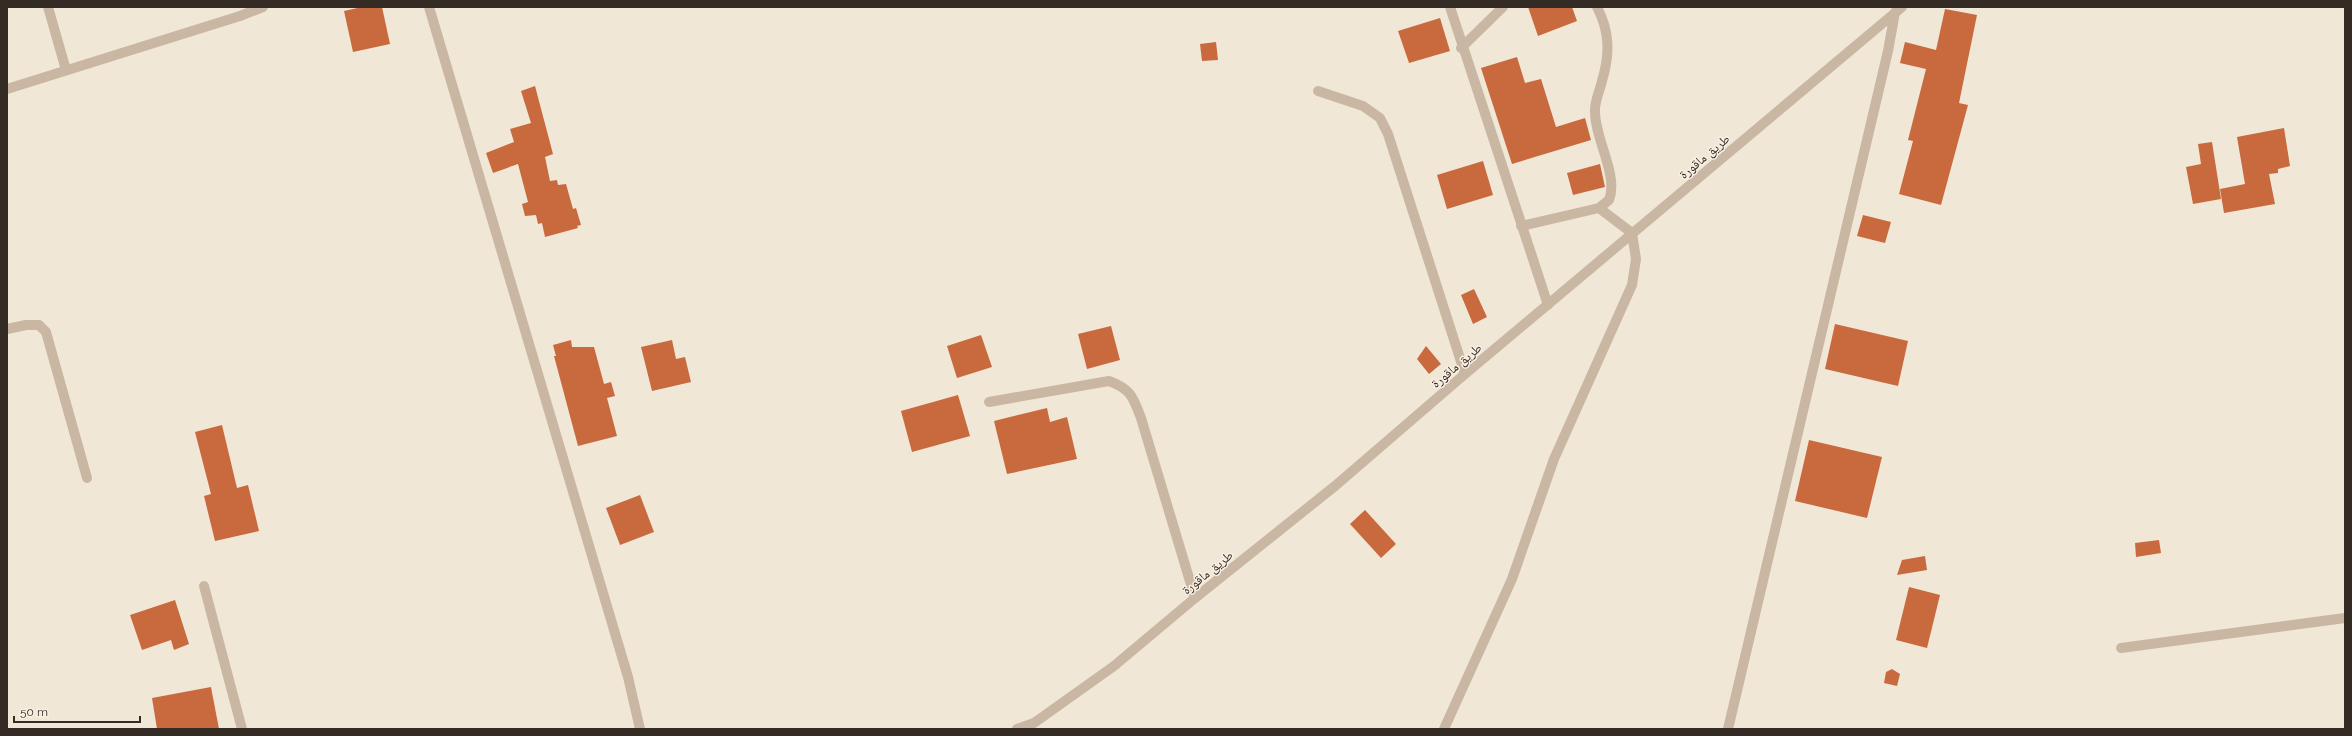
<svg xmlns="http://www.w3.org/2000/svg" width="2352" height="736" font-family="Raleway,'Noto Naskh Arabic',sans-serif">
<rect width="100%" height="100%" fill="#f1e7d7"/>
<g fill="#c8693e">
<polygon points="362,7 382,7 390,44 353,52 344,11"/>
<polygon points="1528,7 1572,7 1577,21 1538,36"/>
<polygon points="1945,9 1977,15 1959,103 1968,105 1941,205 1899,194 1913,141 1908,140 1926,69 1900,63 1905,42 1936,50"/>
<polygon points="1440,18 1450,51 1409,63 1398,31"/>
<polygon points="1216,42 1218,60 1202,61 1200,44"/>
<polygon points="1517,57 1525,83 1541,79 1556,127 1585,118 1591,140 1512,164 1481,68"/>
<polygon points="535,86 553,154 545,157 550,181 557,180 558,185 566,184 573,209 576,208 581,225 577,226 578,228 545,237 542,223 538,224 536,215 525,216 522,204 528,202 518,164 493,173 486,153 514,142 510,129 531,123 521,91"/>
<polygon points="2284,128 2290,166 2278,169 2278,173 2269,174 2275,204 2224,213 2220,189 2245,184 2237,137"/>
<polygon points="2212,142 2221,199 2193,204 2186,167 2201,164 2198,144"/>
<polygon points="1483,161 1493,195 1447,209 1437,175"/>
<polygon points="1600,164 1605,187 1573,195 1567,173"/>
<polygon points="1863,215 1891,222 1885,243 1857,236"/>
<polygon points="1474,289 1487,317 1473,324 1461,295"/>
<polygon points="1835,324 1908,341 1898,386 1825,369"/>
<polygon points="1111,326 1120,360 1087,369 1078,334"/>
<polygon points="981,335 992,367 957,378 947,346"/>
<polygon points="571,340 572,347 594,347 604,384 611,382 615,396 607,398 617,436 578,446 554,356 556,356 553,345"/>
<polygon points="672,340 676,359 685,357 691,382 652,391 641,347"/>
<polygon points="1426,346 1441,364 1429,374 1417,359"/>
<polygon points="958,395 970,436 912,452 901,411"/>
<polygon points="1047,408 1050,422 1067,417 1077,459 1007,474 994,421"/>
<polygon points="222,425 237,488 248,485 259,531 215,541 204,496 211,494 195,432"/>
<polygon points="1809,440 1882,457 1867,518 1795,501"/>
<polygon points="640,495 654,532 620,545 606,508"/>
<polygon points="1365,510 1396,544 1381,558 1350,524"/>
<polygon points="2159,540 2161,553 2136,557 2135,543"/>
<polygon points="1925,556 1927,570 1897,575 1902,560"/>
<polygon points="1909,587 1940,595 1927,648 1896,640"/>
<polygon points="175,600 189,644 174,650 171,640 142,650 130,615"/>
<polygon points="1892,669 1900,674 1897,686 1884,683 1886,672"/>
<polygon points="211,687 219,729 157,729 152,698"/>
</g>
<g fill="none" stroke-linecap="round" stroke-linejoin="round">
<g stroke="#c9b7a3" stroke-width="10">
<polyline points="48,7 66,70"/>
<polyline points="429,7 628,677 640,729"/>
<polyline points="1450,7 1548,305"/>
<polyline points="1461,48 1503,7"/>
<polyline points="7,89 240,16 263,7"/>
<polyline points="1318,91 1363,106 1380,118 1388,134 1465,374"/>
<polyline points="1521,226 1599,208"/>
<polyline points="7,329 26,325 39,325 46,332 87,478"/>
<path d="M989,402L1109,381C1131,389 1133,397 1141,418L1195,598"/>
<polyline points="204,586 242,729"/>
<polyline points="2121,648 2345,618"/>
<polyline points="1017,729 1034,723 1114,666 1195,598 1335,486 1465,374 1902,7"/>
<path d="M1444,729L1512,579L1554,459L1632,285L1636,259L1632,233L1599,208L1609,200C1619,175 1594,138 1595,110C1595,100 1600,90 1602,81C1610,54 1610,32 1597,7"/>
<polyline points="1728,729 1888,51 1895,12"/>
</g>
</g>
<g text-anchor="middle" stroke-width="3" stroke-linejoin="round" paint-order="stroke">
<g font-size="13" fill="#342b25" stroke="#f9f0e3">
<text transform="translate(1704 156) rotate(-40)" y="5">طريق ماقورة</text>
<text transform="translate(1456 365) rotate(-40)" y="5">طريق ماقورة</text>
<text transform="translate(1207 572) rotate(-39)" y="5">طريق ماقورة</text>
</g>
</g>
<rect width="2352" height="736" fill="none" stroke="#342b25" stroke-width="16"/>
<path d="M14 716v6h126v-6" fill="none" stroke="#342b25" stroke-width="2"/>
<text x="20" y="716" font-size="12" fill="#342b25" stroke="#f9f0e3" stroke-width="3" paint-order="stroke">50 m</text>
</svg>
